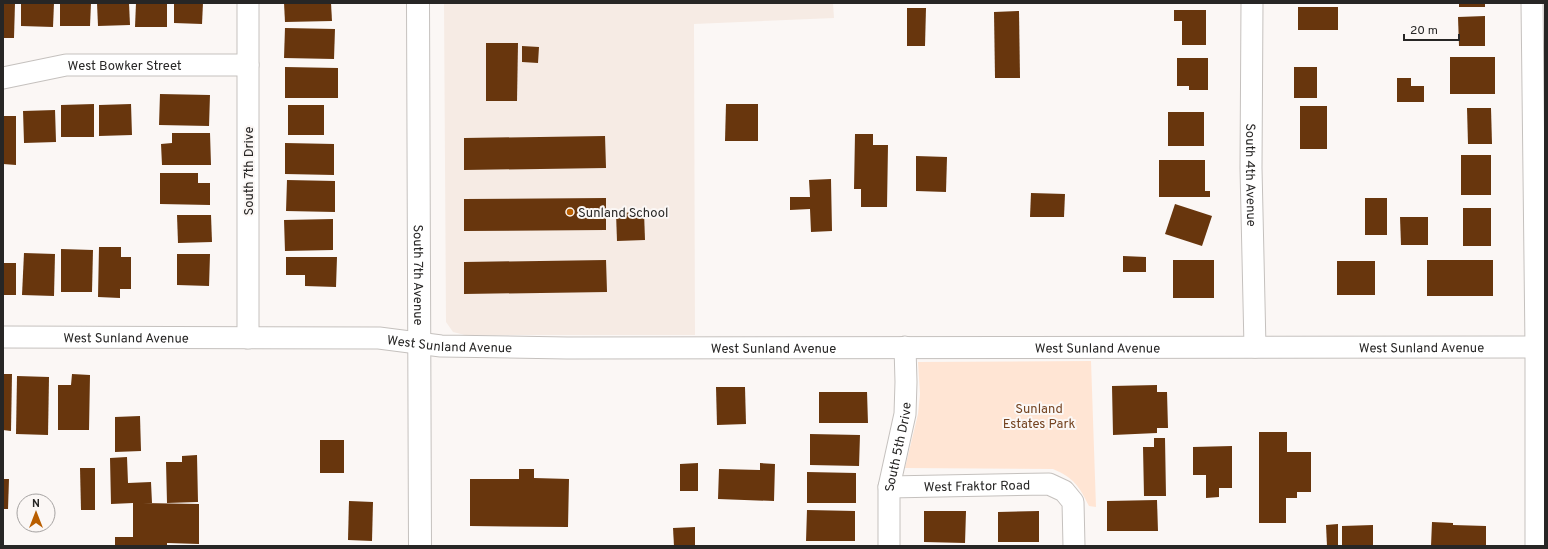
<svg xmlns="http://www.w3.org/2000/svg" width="1548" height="549" font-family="Overpass,sans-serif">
<rect width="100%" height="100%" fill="#fbf7f5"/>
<polygon fill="#f6ebe4" points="444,3 833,3 834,18 694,24 695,335 465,335 453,332 446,322"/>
<path fill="#ffe5d4" d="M1091,361L1096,507L1089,506C1079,486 1074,478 1053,469L905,468L918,414L920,394L918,362Z"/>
<g fill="#68360d">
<polygon points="3,3 15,3 14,38 3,38"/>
<polygon points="21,3 54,3 53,27 21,26"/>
<polygon points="60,3 91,3 90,26 60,26"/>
<polygon points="97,3 129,3 130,25 98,26"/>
<polygon points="136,3 167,3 167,27 135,27"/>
<polygon points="174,3 203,3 202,24 174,23"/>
<polygon points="284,3 331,3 332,21 285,22"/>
<rect x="1459" y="3" width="26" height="4"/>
<rect x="1298" y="7" width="40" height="23"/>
<polygon points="907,8 926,8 925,46 907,46"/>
<polygon points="1174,10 1206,10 1206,45 1182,45 1182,21 1174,21"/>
<polygon points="1019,11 1020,78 995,78 994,12"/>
<polygon points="1485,16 1485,46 1459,46 1458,17"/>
<polygon points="285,28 335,29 334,59 284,58"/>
<polygon points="486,43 518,43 517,101 486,101"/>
<polygon points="522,46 539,47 538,63 522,62"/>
<rect x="1450" y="57" width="45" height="37"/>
<polygon points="1177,58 1208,58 1208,90 1189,90 1189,86 1177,86"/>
<polygon points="285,67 338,68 338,98 285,98"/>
<rect x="1294" y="67" width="23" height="31"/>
<polygon points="1397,78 1411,78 1411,86 1424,86 1424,102 1397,102"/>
<polygon points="160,94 210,95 209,126 159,125"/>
<polygon points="94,104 94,137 61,137 61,105"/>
<polygon points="131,104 132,135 99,136 99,105"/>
<polygon points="726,104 758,104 758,141 725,141"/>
<rect x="288" y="105" width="36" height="30"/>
<rect x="1300" y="106" width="27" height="43"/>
<polygon points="1467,108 1491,108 1492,144 1468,144"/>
<polygon points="55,110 56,142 24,143 23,111"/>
<rect x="1168" y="112" width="36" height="34"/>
<polygon points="3,116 16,116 16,165 3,164"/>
<polygon points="172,133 210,133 211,165 162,165 161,144 172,143"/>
<polygon points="855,134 873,134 873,145 888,145 887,207 861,207 861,189 854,189"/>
<polygon points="605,136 606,168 464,170 464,138"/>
<polygon points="285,143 334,144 334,175 285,174"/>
<rect x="1461" y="155" width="30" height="40"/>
<polygon points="916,156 947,157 946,192 916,191"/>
<polygon points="1159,160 1205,160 1205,191 1210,191 1210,197 1159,197"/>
<polygon points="160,173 198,173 198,183 210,183 210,205 160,204"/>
<polygon points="831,179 832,231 811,232 810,209 790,210 790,197 810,197 809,180"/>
<polygon points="287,180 335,181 335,212 286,211"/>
<polygon points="1031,193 1065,194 1064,217 1030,217"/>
<polygon points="606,198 606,230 464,231 464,199"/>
<rect x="1365" y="198" width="22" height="37"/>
<polygon points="1175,204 1212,216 1202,246 1165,234"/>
<rect x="1463" y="208" width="28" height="38"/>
<polygon points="644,212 645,240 617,241 616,213"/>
<polygon points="177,215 211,215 212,242 178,243"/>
<polygon points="1400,217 1428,217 1428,245 1401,245"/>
<polygon points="333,219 333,250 285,251 284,220"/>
<polygon points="99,247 121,247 121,257 131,257 131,289 120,289 120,298 98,297"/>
<polygon points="61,249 93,250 92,292 61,292"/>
<polygon points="24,253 55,254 54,296 22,295"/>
<polygon points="177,254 210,254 209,286 177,285"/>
<polygon points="1123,256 1146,257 1146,272 1123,272"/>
<polygon points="286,257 337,257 336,287 305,286 305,275 286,275"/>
<polygon points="606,260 607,292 464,294 464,262"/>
<rect x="1173" y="260" width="41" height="38"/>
<rect x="1427" y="260" width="66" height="36"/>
<rect x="1337" y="261" width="38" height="34"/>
<rect x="3" y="263" width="13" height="32"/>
<polygon points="3,374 12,374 11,431 3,430"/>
<polygon points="72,374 90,375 89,430 58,430 58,385 71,385"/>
<polygon points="17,376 49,377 48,435 16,434"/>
<polygon points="1157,385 1157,392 1167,392 1168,428 1157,428 1157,433 1113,435 1112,386"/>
<polygon points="716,387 745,387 746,424 717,425"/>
<polygon points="819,392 867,392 868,423 819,423"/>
<polygon points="140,416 141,451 115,452 115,417"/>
<polygon points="1259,432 1287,432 1287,452 1311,452 1311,492 1297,492 1297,498 1286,498 1286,523 1259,523"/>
<polygon points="810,434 860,435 859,466 810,465"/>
<polygon points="1154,438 1165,438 1166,496 1144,496 1143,447 1154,447"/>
<rect x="320" y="440" width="24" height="33"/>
<polygon points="1232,446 1232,488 1219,488 1219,497 1206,498 1206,475 1193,475 1193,447"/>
<polygon points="197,455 198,502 167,503 166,462 182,462 182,456"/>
<polygon points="127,457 128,483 151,482 152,503 143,503 199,504 199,544 167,543 167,546 115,546 115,537 133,537 133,503 111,504 110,458"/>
<polygon points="698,463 698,491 680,491 680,464"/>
<polygon points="760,463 775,464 774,501 718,499 719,469 760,470"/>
<polygon points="80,468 95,468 95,510 81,510"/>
<polygon points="519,469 534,469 534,478 569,479 568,527 470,526 470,479 519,479"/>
<polygon points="807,472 856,473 856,503 807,503"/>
<polygon points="3,479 9,479 8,509 3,509"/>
<polygon points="1157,500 1158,531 1107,531 1107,501"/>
<polygon points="349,501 373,502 372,541 348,540"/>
<polygon points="807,510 855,511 855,541 806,541"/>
<polygon points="924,511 966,511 965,543 924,542"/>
<polygon points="1039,511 1039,542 998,542 998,512"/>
<polygon points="1432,522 1453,523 1453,525 1486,526 1486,546 1431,546"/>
<polygon points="1338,524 1338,546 1327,546 1326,525"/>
<polygon points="1373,525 1373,546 1342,546 1342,526"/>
<polygon points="695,527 695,546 674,546 673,528"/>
</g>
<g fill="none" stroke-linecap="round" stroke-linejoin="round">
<defs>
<g id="minor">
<polyline points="248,3 248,338"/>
<path id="s1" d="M1252,3L1251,168L1255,347"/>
<polyline points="1532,3 1536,347 1536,546"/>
<path id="s2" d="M3,78L66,65H248"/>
<path id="s3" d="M3,337L379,338L441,346L567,348L1545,347"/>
<path id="s4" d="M889,487L1049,484L1064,491L1073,502L1074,546"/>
<path id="s5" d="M889,546V487L905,414L906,382L905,347"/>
</g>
<g id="secondary">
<path id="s6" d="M418,3L420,546"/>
</g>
</defs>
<use href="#minor" stroke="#c5c1be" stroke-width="23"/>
<use href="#secondary" stroke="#c5c1be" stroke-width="24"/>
<use href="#minor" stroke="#fff" stroke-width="21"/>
<use href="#secondary" stroke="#fff" stroke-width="22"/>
</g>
<circle fill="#b95e00" stroke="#fbf7f5" stroke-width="1.5" cx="570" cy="212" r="4"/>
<g text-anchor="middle" stroke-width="4" stroke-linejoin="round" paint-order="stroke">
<g font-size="13" fill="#272625" stroke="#fbf7f5">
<text dy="5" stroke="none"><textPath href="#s2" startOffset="123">West Bowker Street</textPath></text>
<text transform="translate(248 171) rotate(-90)" y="5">South 7th Drive</text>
<text dy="5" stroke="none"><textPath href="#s1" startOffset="172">South 4th Avenue</textPath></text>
<text dy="5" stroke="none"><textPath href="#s6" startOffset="272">South 7th Avenue</textPath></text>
<text dy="5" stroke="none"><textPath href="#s3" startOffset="123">West Sunland Avenue</textPath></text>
<text dy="5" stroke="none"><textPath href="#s3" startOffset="447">West Sunland Avenue</textPath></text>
<text dy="5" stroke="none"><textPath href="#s3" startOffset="771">West Sunland Avenue</textPath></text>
<text dy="5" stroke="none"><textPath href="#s3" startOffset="1095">West Sunland Avenue</textPath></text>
<text dy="5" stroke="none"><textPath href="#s3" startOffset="1419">West Sunland Avenue</textPath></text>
<text dy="5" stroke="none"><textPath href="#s5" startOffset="100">South 5th Drive</textPath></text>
<text dy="5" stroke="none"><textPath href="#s4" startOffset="88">West Fraktor Road</textPath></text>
</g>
<g font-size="13" fill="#272625" stroke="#fbf7f5" text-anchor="start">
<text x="578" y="217">Sunland School</text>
</g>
<g font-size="13" fill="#744320" stroke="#fbf7f5">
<text x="1039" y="413">Sunland<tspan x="1039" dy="15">Estates Park</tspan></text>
</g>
</g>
<rect width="1548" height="549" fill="none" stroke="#272625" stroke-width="8"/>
<g transform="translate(36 513)"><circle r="19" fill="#fbf7f5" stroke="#a6a3a2"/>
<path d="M0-3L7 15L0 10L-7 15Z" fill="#b95e00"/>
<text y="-6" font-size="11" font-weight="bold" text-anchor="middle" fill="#272625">N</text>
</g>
<path d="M1404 34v6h55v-6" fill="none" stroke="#272625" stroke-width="2"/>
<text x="1410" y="34" font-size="12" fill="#272625" stroke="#fbf7f5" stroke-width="3" paint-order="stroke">20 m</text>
</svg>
